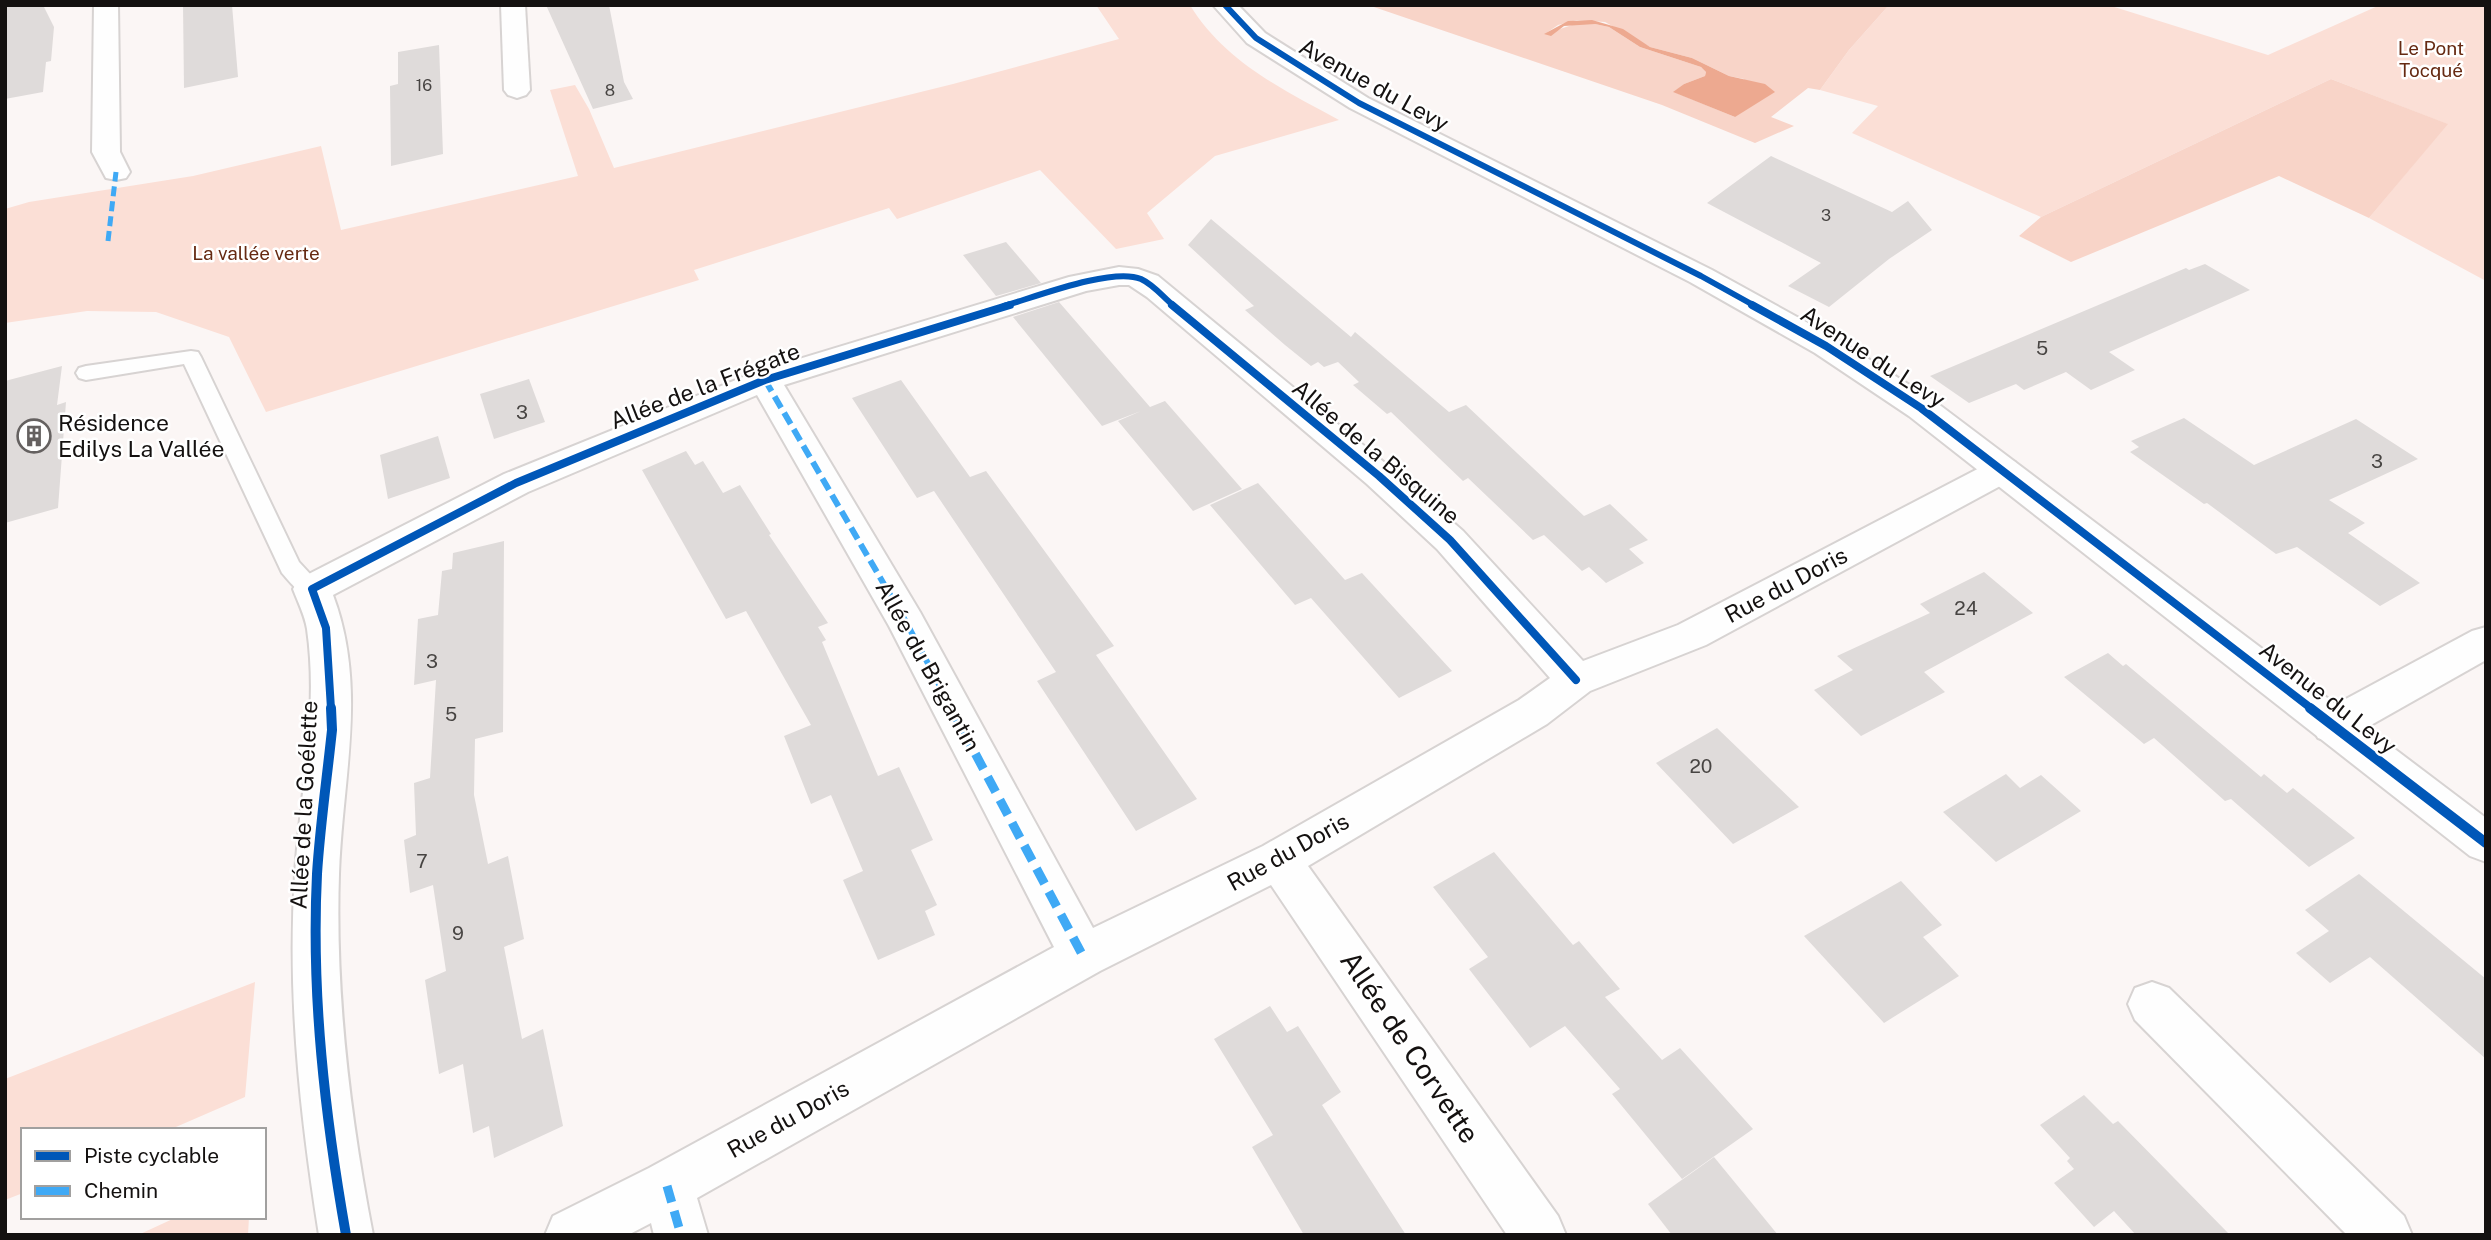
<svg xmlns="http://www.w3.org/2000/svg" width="2491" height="1240" font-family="'Public Sans',sans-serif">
<rect width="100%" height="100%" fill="#fbf6f5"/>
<g fill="#fbdfd6">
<path d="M1096,5H1190C1224,61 1283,90 1339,120L1215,156L1147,213L1164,239L1116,249L1040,170L897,219L889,208L694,270L699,280L266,412L229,337L156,312L87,311L5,323V209L29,202L193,176L321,146L341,230L578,176L550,90L575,85L589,109L614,168L953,84L1119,39Z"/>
<polygon points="1889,5 2108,5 2268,55 2380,5 2486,5 2486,281 2369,218 2447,124 2331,79 2041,217 1852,133 1878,106 1820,90 1849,50"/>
<polygon points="255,982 245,1097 169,1130 23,1130 23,1193 5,1200 5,1079"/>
<polygon points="177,1217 249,1217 248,1235 138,1235"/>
</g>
<g fill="#f8d4c8" fill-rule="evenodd">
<path d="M1368,5H1889L1849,50L1820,90L1808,88L1771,117L1794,126L1755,143L1662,105ZM1577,20L1605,22L1650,47L1692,58L1729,76L1744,79L1735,117L1674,92L1684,84L1705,76L1706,72L1701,67L1640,47L1609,27L1595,24L1578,23L1545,34L1558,25Z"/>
<polygon points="2331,79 2448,124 2369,218 2279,176 2071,262 2019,236 2041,217"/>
</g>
<polygon fill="#eda990" points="1592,20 1623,29 1650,47 1692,58 1729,76 1765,84 1775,92 1735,117 1673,92 1684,84 1705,76 1706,72 1701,67 1640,47 1609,27 1595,24 1564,26 1551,36 1544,34 1568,21"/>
<g fill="#dfdbda">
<polygon points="5,5 43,5 54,27 51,61 46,62 43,92 5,99"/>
<polygon points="183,5 232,5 238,77 184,88"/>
<polygon points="546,5 609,5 624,82 633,99 593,109"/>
<polygon points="439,45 443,154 391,166 390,86 398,84 398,52"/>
<polygon points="1771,156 1892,212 1908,201 1932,230 1889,259 1829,307 1788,286 1821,263 1707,203"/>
<polygon points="1211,219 1351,337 1355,332 1449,412 1466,405 1584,516 1610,504 1648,540 1629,549 1644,563 1606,583 1589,567 1582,571 1544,535 1533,540 1468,478 1463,481 1391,412 1387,414 1353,385 1359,382 1338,362 1324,367 1318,362 1311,366 1285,345 1245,310 1254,306 1188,245"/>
<polygon points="1006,242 1041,283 996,296 963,255"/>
<polygon points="2205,264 2250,290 2109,352 2135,370 2091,390 2066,372 2024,390 2016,384 1969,403 1930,376 2186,268 2189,270"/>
<polygon points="1059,302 1150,407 1165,401 1242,489 1193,511 1118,421 1141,411 1102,426 1013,317"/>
<polygon points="62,366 57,405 66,402 58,508 5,523 5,381"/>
<polygon points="529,379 545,422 494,439 480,394"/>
<polygon points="901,380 970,477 986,471 1114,646 1096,655 1197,799 1136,831 1037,681 1056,672 934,491 917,498 852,398"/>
<polygon points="2184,418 2254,465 2356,419 2418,459 2329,500 2365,523 2348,533 2420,583 2380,606 2297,547 2276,554 2207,503 2204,504 2130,452 2139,447 2131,441"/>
<polygon points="438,436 450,478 388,499 380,455"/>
<polygon points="686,451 695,465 703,461 723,493 740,485 771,534 769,535 828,623 818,627 826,640 822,642 878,776 899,767 933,840 911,850 937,905 925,911 935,935 878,960 843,880 863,871 831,795 811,804 784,736 811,725 746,611 726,619 642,470"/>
<polygon points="1258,483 1345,580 1362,573 1452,671 1399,698 1311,598 1295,605 1210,505"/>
<polygon points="504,541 503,732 475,739 474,795 488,864 508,856 524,939 504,947 522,1039 543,1029 563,1126 494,1158 489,1126 473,1133 463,1064 439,1074 425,980 446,971 433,885 410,893 404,840 416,835 414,783 430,778 436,680 414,685 418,619 438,615 442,571 452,569 453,553"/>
<polygon points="1984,572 2033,613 1924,672 1945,692 1861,736 1814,690 1853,670 1837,656 1930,613 1920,604"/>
<polygon points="2108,653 2123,666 2126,664 2261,777 2264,774 2287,793 2293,788 2355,838 2309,867 2231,799 2225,801 2154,738 2144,744 2064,677"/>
<polygon points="1717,728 1799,807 1733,844 1656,763"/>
<polygon points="2006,774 2020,788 2041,775 2081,811 1996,862 1943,812"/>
<polygon points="1494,852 1573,945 1579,941 1620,989 1605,997 1662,1060 1680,1048 1753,1129 1682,1179 1612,1094 1620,1089 1565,1026 1530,1048 1469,969 1488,957 1433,887"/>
<polygon points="2359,874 2486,979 2486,1059 2370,957 2330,983 2296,953 2329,931 2305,910"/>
<polygon points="1901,881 1942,925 1923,937 1959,976 1884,1023 1804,936"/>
<polygon points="1270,1006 1287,1032 1298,1026 1341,1092 1322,1105 1406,1235 1304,1235 1252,1147 1273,1135 1214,1039"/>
<polygon points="2084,1095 2113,1124 2118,1121 2230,1235 2136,1235 2114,1211 2094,1227 2054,1183 2074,1169 2067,1161 2070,1158 2040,1125"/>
<polygon points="1714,1157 1778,1235 1672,1235 1648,1204"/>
</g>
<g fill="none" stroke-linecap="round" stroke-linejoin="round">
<defs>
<path id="service" d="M191,351L198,352L201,357L299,562L324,589L320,595C303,601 293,585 282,573L184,364L86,380L79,378L76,373L79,368L86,366Z"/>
<g id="minor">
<polygon points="94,5 118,5 120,152 130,172 126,178 116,180 106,178 92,152"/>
<polygon points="501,5 525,5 530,90 526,95 517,98 508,95 504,90"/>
<path d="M1119,267L1138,269L1158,276L1391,468L1463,531L1583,661L1678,625L1991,462L2003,458L2015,462L2020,470L2015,478L1706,645L1590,691L1547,724L1308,866L1558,1216L1566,1235H1507L1271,885L1100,971L697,1198L708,1235H654L651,1223L628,1235H545L553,1216L649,1168L1054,947L889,626L757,395L528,492L333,595C368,688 342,779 339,874C335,996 350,1116 373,1235H319C300,1115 287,995 295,874C300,792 319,712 307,629C305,616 298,602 293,589L299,579L504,474L753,373L1069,277ZM1119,285H1129L1147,297L1367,484L1437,549L1550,678L1519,700L1263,846L1093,928L920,612L784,385L1086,291Z"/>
<polygon points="2486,627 2486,660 2348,738 2333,743 2318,738 2312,726 2318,714 2472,631"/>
<polygon points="2152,982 2169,988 2404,1216 2412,1235 2347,1235 2135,1020 2128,1004 2135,988"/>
</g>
<polygon id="tertiary" points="1213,5 1238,5 1265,33 1368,98 1712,270 1837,339 1933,400 2486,818 2486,862 2470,856 1909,416 1815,353 1690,282 1350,108 1247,43"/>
</defs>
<use href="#service" stroke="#d7d3d2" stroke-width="4"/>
<use href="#minor" stroke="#d7d3d2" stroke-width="4"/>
<use href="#tertiary" stroke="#d7d3d2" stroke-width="4"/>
<use href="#service" fill="#fefefe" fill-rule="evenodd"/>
<use href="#minor" fill="#fefefe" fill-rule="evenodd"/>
<use href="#tertiary" fill="#fefefe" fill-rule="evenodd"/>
<polyline stroke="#3fa9f5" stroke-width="5" stroke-dasharray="10 5" stroke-linecap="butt" points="108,241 116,172"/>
<polyline stroke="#3fa9f5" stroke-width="6" stroke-dasharray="13 6" stroke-linecap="butt" points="765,380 906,622 952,709"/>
<g stroke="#3fa9f5" stroke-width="9" stroke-dasharray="17 9" stroke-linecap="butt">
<polyline points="951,708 1083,956"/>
<polyline points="667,1186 681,1235"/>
</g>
<defs>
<g id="cycleway-far2">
<polyline points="1225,5 1256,38 1359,103 1701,276 1755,306"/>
<path d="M1004,306C1035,297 1112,267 1141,279C1154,285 1163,297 1174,306"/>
</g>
<g id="cycleway-far1">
<polyline points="1172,305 1379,476 1450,540 1576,680"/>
<polyline points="1752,305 1826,346 1921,408 2312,709"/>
<polyline points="331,709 326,628 312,589 516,483 765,380 1010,305"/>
</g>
<g id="cycleway">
<path d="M331,708L332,730C327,778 320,826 317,874C311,995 325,1116 346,1235"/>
<polyline points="2310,708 2486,843"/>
</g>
</defs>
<use href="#cycleway-far2" stroke="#fff" stroke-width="9"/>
<use href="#cycleway-far1" stroke="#fff" stroke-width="12"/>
<use href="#cycleway" stroke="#fff" stroke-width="15"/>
<use href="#cycleway-far2" stroke="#0057b8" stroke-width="6"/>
<use href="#cycleway-far1" stroke="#0057b8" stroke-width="8"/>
<use href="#cycleway" stroke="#0057b8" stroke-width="10"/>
</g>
<defs>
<symbol id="building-ring" viewBox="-11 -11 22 22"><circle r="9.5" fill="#fff" stroke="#656160" stroke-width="1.5"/><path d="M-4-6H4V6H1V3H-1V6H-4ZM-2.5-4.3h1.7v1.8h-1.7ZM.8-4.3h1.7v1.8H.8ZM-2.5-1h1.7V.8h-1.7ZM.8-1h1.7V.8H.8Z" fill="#656160"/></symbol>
</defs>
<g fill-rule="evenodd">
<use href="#building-ring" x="15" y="417" width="38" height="38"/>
</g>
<g text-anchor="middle" stroke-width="5" stroke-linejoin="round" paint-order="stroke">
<g font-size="16" fill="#474442">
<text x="424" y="91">16</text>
<text x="610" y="96">8</text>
<text x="1826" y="221">3</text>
</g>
<g font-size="19" fill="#662a12" stroke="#fff">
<text x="2431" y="55">Le Pont<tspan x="2431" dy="22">Tocqué</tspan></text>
<text x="256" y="260">La vallée verte</text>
</g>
<g font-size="19" fill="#474442">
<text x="2042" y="355">5</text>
<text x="522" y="419">3</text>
<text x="2377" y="468">3</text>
<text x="1966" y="615">24</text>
<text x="432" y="668">3</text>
<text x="451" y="721">5</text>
<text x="1701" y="773">20</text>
<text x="422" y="868">7</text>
<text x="458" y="940">9</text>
</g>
<g font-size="23" fill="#141110" stroke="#fff">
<text transform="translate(1374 85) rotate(29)" y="8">Avenue du Levy</text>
<text transform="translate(1873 357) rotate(33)" y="8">Avenue du Levy</text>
<text transform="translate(705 386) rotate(-21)" y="8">Allée de la Frégate</text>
<text transform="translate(1376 452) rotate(40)" y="8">Allée de la Bisquine</text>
<text transform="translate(1786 585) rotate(-28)" y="8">Rue du Doris</text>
<text transform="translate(928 666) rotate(61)" y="8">Allée du Brigantin</text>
<text transform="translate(2328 698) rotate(38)" y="8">Avenue du Levy</text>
<text transform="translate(304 805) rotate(-87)" y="8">Allée de la Goélette</text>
<text transform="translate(1288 852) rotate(-29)" y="8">Rue du Doris</text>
<text transform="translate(788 1119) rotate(-29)" y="8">Rue du Doris</text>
</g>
<g font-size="23" fill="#141110" stroke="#fff" text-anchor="start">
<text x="58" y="431">Résidence<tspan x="58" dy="26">Edilys La Vallée</tspan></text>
</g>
<g font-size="28" fill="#141110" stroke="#fff">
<text transform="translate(1410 1047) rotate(56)" y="10">Allée de Corvette</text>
</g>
</g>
<rect width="2491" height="1240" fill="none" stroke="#141110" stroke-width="14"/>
<rect x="21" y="1128" width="245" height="91" fill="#ffffff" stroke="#a1a09f" stroke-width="2"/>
<rect x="35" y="1151" width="35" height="10" fill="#0057b8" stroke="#a1a09f" stroke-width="2"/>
<text x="84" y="1163" font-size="21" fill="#141110">Piste cyclable</text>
<rect x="35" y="1186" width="35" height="10" fill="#3fa9f5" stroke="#a1a09f" stroke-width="2"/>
<text x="84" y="1198" font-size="21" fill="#141110">Chemin</text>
</svg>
